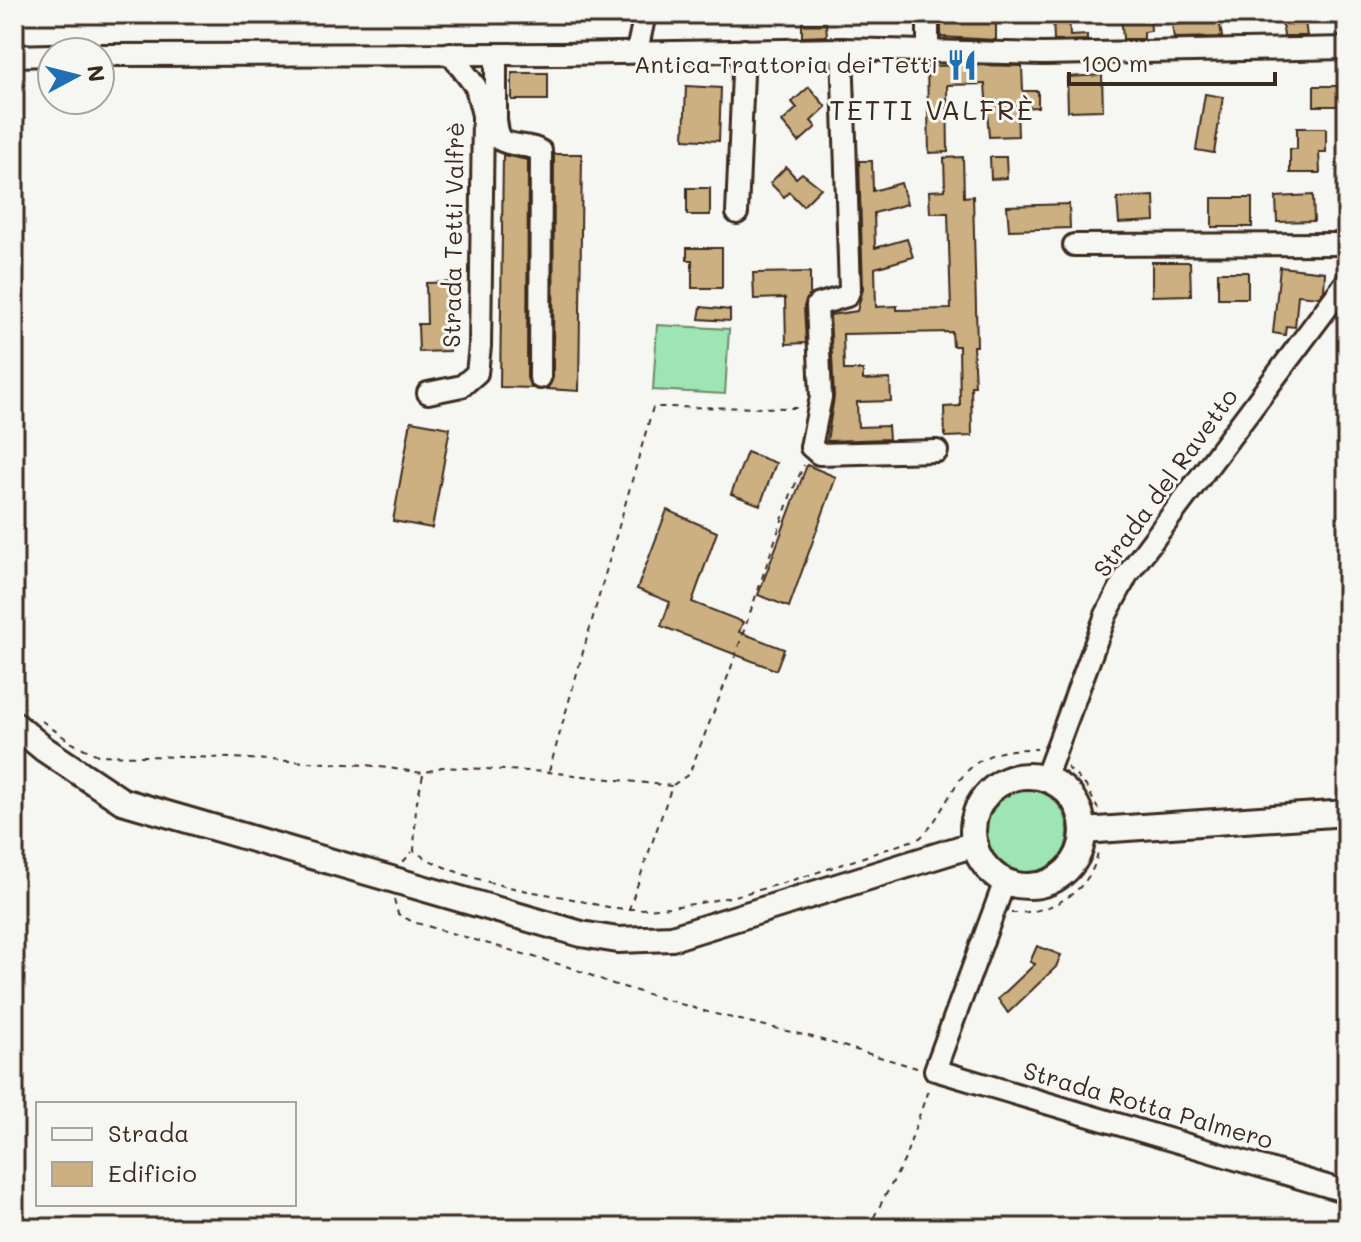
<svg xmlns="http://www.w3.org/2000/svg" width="1361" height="1242" font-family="Mali,sans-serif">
<rect width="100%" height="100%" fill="#f6f6f2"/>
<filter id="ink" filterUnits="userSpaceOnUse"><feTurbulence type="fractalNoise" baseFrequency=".0125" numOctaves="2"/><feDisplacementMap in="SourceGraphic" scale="16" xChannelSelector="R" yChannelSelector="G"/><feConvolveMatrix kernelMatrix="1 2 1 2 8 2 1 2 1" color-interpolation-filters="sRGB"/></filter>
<g filter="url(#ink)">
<g fill="#9de5b3" stroke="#6c8868" stroke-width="2">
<polygon points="657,325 729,329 725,394 653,390"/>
<circle cx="1025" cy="832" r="43"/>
</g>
<g fill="#ccb081" stroke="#3b2a1e" stroke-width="2">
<polygon points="941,14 954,14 954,19 996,20 996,40 941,37"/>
<polygon points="1053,14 1069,14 1070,36 1087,35 1087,40 1054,41"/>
<polygon points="1121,14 1150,14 1151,31 1144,32 1144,39 1123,39"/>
<polygon points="1281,14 1304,14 1307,36 1284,36"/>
<polygon points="1219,19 1222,37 1174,38 1172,25"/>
<polygon points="802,23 826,23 827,36 802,37"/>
<polygon points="973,65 1022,66 1023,91 1038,91 1038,107 1017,108 1018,136 989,137 985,84 947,85 948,152 929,153 927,66"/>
<rect x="512" y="73" width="36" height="27"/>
<polygon points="1102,75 1103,110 1068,111 1067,77"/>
<polygon points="686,86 721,88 719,141 684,139"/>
<rect x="1314" y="86" width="27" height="20"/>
<polygon points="809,87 826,107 811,121 816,127 799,142 782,122 797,108 792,102"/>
<polygon points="1205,94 1223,97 1214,153 1196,150"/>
<polygon points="1297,128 1326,128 1326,152 1319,152 1320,173 1290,173 1290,149 1297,149"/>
<polygon points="554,154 582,154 579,391 547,389 553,378"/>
<polygon points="503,155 528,160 527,378 532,388 500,387"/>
<polygon points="963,157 964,197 973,196 977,346 973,346 975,386 971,386 972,436 945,437 944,407 960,406 959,346 953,346 952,332 843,334 844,370 863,370 863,380 890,379 891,401 857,402 858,427 888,426 889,439 827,441 834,397 830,315 857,311 863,289 859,161 872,161 873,191 901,183 907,204 874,213 875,248 907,239 913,257 875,268 876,307 897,306 897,310 951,309 948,213 930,213 929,191 945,190 944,158"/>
<polygon points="990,157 1006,157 1007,178 991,179"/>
<polygon points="786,167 796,178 802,173 821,188 803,206 789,192 784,197 770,183"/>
<rect x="687" y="188" width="23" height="27"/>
<polygon points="1313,195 1314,221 1277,222 1276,197"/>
<polygon points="1154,196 1155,221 1119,223 1117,198"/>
<rect x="1212" y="198" width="40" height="29"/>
<polygon points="1069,204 1070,228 1009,230 1007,206"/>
<polygon points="687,248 722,248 722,288 692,288 692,260 687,260"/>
<polygon points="1152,262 1190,262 1191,295 1152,296"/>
<polygon points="1280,267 1325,272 1324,291 1319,297 1298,295 1295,327 1286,326 1285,335 1273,333"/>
<polygon points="810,272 810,294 804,306 806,343 786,344 785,298 754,299 753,273"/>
<rect x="1218" y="272" width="30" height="26"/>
<polygon points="458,282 459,308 449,309 450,351 419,352 418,324 427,324 426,283"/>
<polygon points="701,307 730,310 730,321 699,319"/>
<polygon points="411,421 450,428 432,528 393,521"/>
<polygon points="747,452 776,463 760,505 731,494"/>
<polygon points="807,465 836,477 789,607 758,595"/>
<polygon points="667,510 717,532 692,602 743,622 739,632 784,649 776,670 661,626 670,602 637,589"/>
<polygon points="1037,946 1061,955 1056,967 1008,1013 998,999 1035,964 1030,962"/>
</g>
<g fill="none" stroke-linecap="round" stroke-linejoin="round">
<defs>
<g id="minor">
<polyline points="842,49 850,289 847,296 817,305 821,397 811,447 819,454 937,451"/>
<polyline points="928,50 928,14"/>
<polyline points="637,51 645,14"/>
<path d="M496,54V120L499,139C513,148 528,143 541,151L540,378"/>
<polyline points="100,55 561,54 842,49 1043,54 1347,48"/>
<polyline points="14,56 52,55"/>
<polyline points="737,213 744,50"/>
<polyline points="1074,245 1347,244"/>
<polyline points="428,393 462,386 477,373 480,346 483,115 476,87 450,53"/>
<polyline points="1045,779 1106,615 1127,575 1347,281"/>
<polyline points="1005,881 935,1070 1347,1192"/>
</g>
<g id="major">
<polyline points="14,724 44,749 122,801 581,934 618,940 672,938 975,844"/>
<circle cx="1028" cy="831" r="55"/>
<polyline points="1083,831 1347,813"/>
</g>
</defs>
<use href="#minor" stroke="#3b2a1e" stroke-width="26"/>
<use href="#major" stroke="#3b2a1e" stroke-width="30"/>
<g stroke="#3b2a1e" stroke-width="2" stroke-dasharray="6 6" stroke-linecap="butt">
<polyline points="42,721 72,743 98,755 231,758 366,765 423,773 442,767 548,772 672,786 629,909"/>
<polyline points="1067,767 1086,786 1098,809"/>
<polyline points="549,771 653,407 800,408"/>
<path d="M423,775L416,806L414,851C450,875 510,889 552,895C579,899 604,909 630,909C724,910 831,867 920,838C934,825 939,813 949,797C970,758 994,748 1037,749"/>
<polyline points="673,785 689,774 730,671 791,494 804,465"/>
<polyline points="403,862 412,852"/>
<polyline points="394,899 398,914 413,922 572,968 613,984 711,1013 812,1037 917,1068"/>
<path d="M1011,913C1050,914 1092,892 1098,851"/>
<polyline points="868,1228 904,1161 929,1087"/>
</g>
<use href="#minor" stroke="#f6f6f2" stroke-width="20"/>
<use href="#major" stroke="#f6f6f2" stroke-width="24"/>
</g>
</g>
<defs>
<symbol id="restaurant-bare" viewBox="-9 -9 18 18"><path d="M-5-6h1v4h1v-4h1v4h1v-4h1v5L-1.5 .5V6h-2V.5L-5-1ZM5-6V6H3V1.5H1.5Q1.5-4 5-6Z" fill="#1f6fb2" stroke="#f6f6f2" stroke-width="2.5" paint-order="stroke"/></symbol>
</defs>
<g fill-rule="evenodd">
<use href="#restaurant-bare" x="940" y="43" width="44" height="44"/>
</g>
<g text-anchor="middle" stroke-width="6" stroke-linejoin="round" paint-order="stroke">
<g font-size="24" fill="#3b2a1e" stroke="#f6f6f2" text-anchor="end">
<text x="938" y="73">Antica Trattoria dei Tetti</text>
</g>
<g font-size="24" fill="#3b2a1e" stroke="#f6f6f2">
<text transform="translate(454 235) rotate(-89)" y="8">Strada Tetti Valfrè</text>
<text transform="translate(1166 483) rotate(-54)" y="8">Strada del Ravetto</text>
<text transform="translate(1148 1106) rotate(16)" y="8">Strada Rotta Palmero</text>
</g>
<g font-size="28" letter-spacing="2" fill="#3b2a1e" stroke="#f6f6f2">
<text x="932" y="120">TETTI VALFRÈ</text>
</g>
</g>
<rect width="1361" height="1242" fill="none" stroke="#f6f6f2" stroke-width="48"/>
<rect x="24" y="24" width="1313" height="1194" fill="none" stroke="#3b2a1e" stroke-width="3" filter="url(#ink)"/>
<rect x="36" y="1102" width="260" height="104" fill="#f6f6f2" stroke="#aba49d" stroke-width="2"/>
<rect x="52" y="1128" width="40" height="12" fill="#f6f6f2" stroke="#aba49d" stroke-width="2"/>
<text x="108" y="1142" font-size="24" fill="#3b2a1e">Strada</text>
<rect x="52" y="1162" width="40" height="24" fill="#ccb081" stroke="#aba49d" stroke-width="2"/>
<text x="108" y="1182" font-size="24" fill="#3b2a1e">Edificio</text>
<g transform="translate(76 76) rotate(83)"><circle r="38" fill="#f6f6f2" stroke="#aba49d" stroke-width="2"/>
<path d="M0-6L14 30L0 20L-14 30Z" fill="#1f6fb2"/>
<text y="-12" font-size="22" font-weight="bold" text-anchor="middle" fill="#3b2a1e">N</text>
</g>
<path d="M1069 72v12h206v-12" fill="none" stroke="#3b2a1e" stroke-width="4"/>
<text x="1081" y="72" font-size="24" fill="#3b2a1e" stroke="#f6f6f2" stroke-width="6" paint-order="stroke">100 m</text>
</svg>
